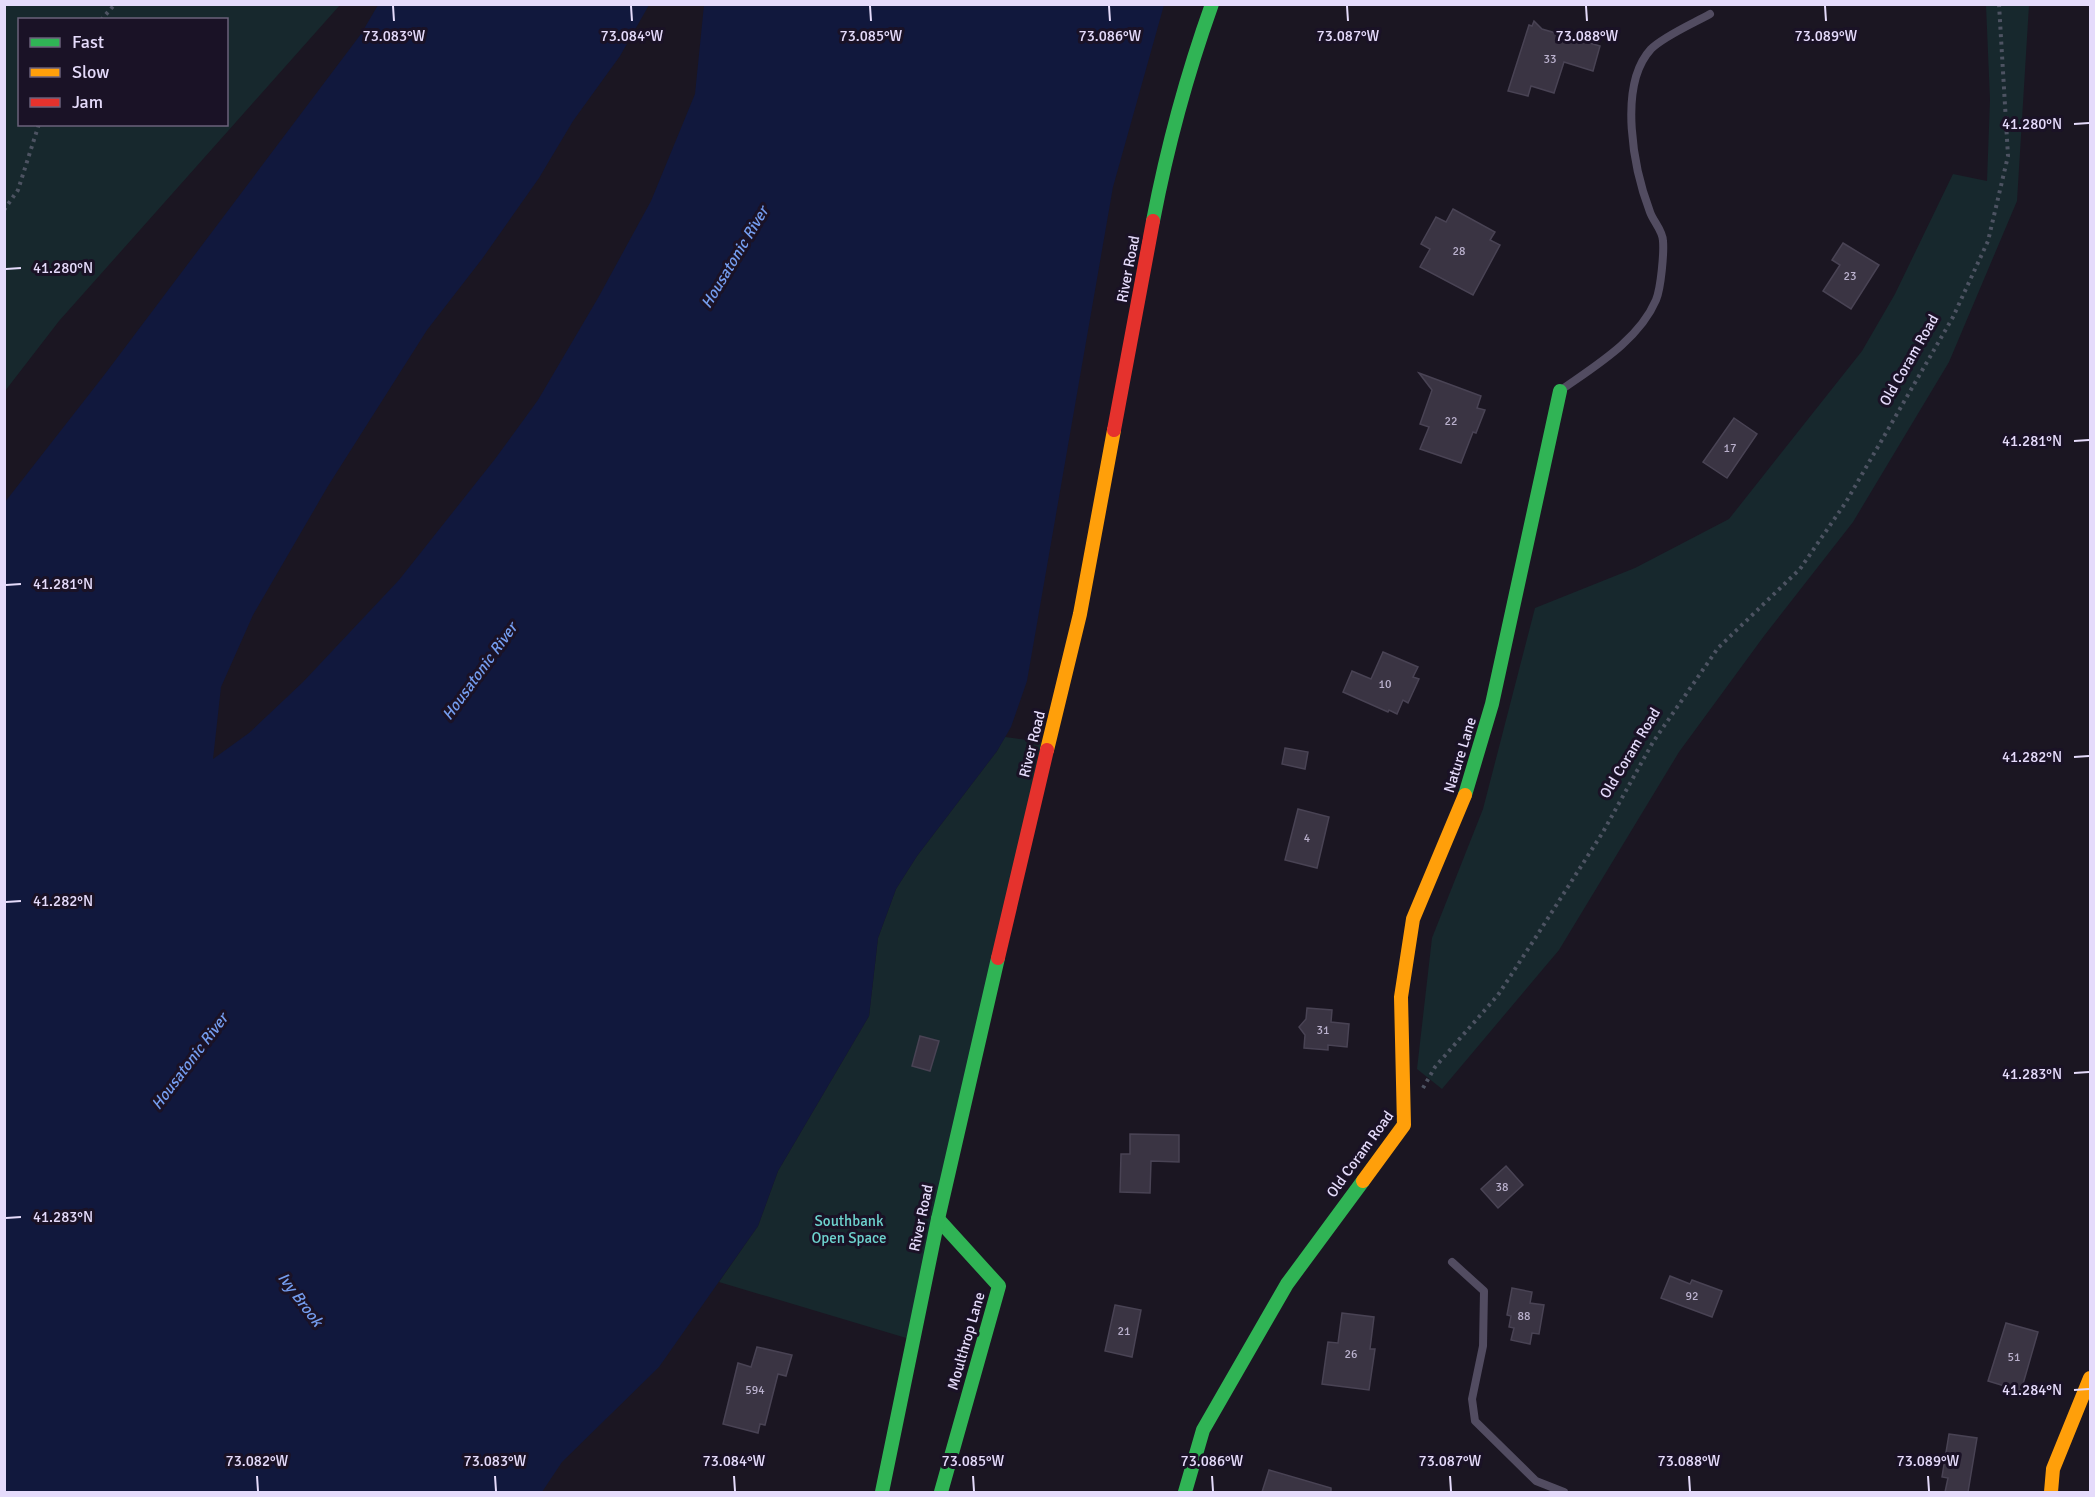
<svg xmlns="http://www.w3.org/2000/svg" width="2095" height="1497" font-family="Signika,sans-serif">
<rect width="100%" height="100%" fill="#1b1622"/>
<g fill="#17282d" fill-rule="evenodd">
<path d="M5,4L340,5L59,321L5,391ZM20,20H226V124H20Z"/>
<polygon points="1986,5 2029,5 2017,201 1949,362 1853,522 1764,636 1679,752 1559,950 1442,1089 1417,1069 1432,938 1483,809 1535,608 1635,568 1729,519 1862,351 1895,294 1953,174 1987,181 1990,100"/>
<polygon points="1005,737 1047,743 913,1340 719,1282 758,1226 778,1171 869,1016 878,938 896,889 917,856 997,751"/>
</g>
<polygon fill="#11183d" points="378,5 649,5 620,56 573,121 539,178 482,259 427,330 328,486 253,615 221,687 213,759 249,733 303,682 399,580 495,459 538,400 598,298 651,201 695,94 704,5 1164,5 1113,187 1027,681 1011,727 997,751 917,856 896,889 878,938 869,1016 778,1171 758,1226 659,1367 562,1462 542,1492 5,1492 5,502 105,374 361,34"/>
<g fill="#3a3443" stroke="#494354" stroke-width="1.5">
<polygon points="1534,21 1542,29 1600,46 1593,71 1564,62 1554,93 1531,86 1528,96 1508,91 1529,25 1532,26"/>
<polygon points="1453,209 1495,232 1490,240 1500,245 1473,295 1420,267 1430,249 1421,244 1436,217 1446,222"/>
<polygon points="1843,243 1879,265 1851,309 1823,291 1840,265 1832,260"/>
<polygon points="1419,373 1481,396 1477,408 1485,410 1476,433 1473,432 1461,463 1420,449 1429,427 1420,424 1432,390"/>
<polygon points="1734,418 1757,434 1727,478 1703,462"/>
<polygon points="1383,652 1418,667 1413,677 1419,679 1408,703 1403,700 1397,714 1389,710 1388,712 1343,692 1352,671 1371,679"/>
<polygon points="1285,748 1308,752 1305,769 1282,764"/>
<polygon points="1298,809 1329,817 1317,868 1285,860"/>
<polygon points="1307,1008 1332,1010 1331,1022 1349,1024 1347,1047 1328,1045 1328,1050 1304,1048 1305,1035 1299,1027 1306,1019"/>
<polygon points="920,1036 939,1041 930,1071 912,1066"/>
<polygon points="1130,1134 1179,1135 1179,1162 1151,1161 1150,1193 1120,1192 1121,1154 1130,1154"/>
<polygon points="1506,1166 1523,1185 1498,1208 1481,1189"/>
<polygon points="1670,1276 1690,1284 1692,1280 1722,1291 1712,1317 1661,1298"/>
<polygon points="1512,1288 1532,1292 1530,1303 1544,1305 1539,1334 1532,1333 1530,1344 1511,1340 1514,1328 1509,1327 1511,1316 1507,1315"/>
<polygon points="1115,1305 1141,1310 1132,1357 1105,1351"/>
<polygon points="1342,1313 1374,1317 1370,1349 1375,1349 1369,1390 1322,1384 1328,1342 1338,1343"/>
<polygon points="2006,1323 2038,1332 2021,1391 1988,1381"/>
<polygon points="757,1347 792,1355 786,1376 778,1374 765,1425 760,1424 758,1433 723,1424 738,1363 751,1367"/>
<polygon points="1949,1434 1977,1438 1968,1492 1945,1492 1948,1478 1942,1477"/>
<polygon points="1269,1470 1331,1488 1331,1492 1262,1492"/>
</g>
<g fill="none" stroke-linecap="round" stroke-linejoin="round">
<g stroke="#4d5362" stroke-width="4" stroke-dasharray="3 4.5" stroke-linecap="butt">
<polyline points="101,20 115,4"/>
<polyline points="4,210 18,190 39,124"/>
<polyline points="1423,1088 1435,1067 1498,995 1534,940 1603,832 1653,742 1718,648 1800,569 1846,502 1953,317 1988,241 2008,156 1999,4"/>
</g>
<g stroke="#524c61" stroke-width="8">
<path d="M1561,390C1595,366 1639,340 1656,300C1661,288 1664,253 1663,241C1663,231 1653,221 1650,212C1634,170 1617,86 1651,49C1664,36 1694,23 1710,14"/>
<polyline points="1452,1262 1484,1291 1483,1346 1472,1399 1475,1421 1536,1481 1564,1492"/>
</g>
<g stroke="#30b455" stroke-width="14">
<path d="M1153,221C1167,148 1187,74 1212,4"/>
<polyline points="1465,795 1492,704 1560,391"/>
<polyline points="938,1219 999,1286 941,1492"/>
<polyline points="882,1492 938,1219 998,958"/>
<polyline points="1185,1492 1203,1430 1287,1284 1363,1181"/>
</g>
<g stroke="#ff9f0a" stroke-width="14">
<polyline points="1047,750 1080,614 1114,430"/>
<polyline points="1363,1181 1404,1125 1401,997 1413,919 1465,795"/>
<polyline points="2051,1492 2053,1469 2090,1378"/>
</g>
<g stroke="#e5322d" stroke-width="14">
<polyline points="1114,430 1153,221"/>
<polyline points="998,958 1047,750"/>
</g>
</g>
<path fill="none" stroke="#e5dbfb" stroke-width="2" d="M393,6L394,21M631,6L632,21M870,6L871,21M1109,6L1110,21M1347,6L1348,21M1586,6L1587,21M1825,6L1826,21M2074,124L2089,123M6,269L21,268M2074,441L2089,440M6,585L21,584M2074,757L2089,756M6,902L21,901M2074,1073L2089,1072M6,1218L21,1217M2074,1390L2089,1389M257,1476L258,1491M495,1476L496,1491M734,1476L735,1491M973,1476L974,1491M1212,1476L1213,1491M1450,1476L1451,1491M1689,1476L1690,1491M1928,1476L1929,1491"/>
<g text-anchor="middle" stroke-width="6" stroke-linejoin="round" paint-order="stroke">
<g font-size="12" fill="#bab1cd">
<text x="1550" y="63">33</text>
<text x="1459" y="255">28</text>
<text x="1850" y="280">23</text>
<text x="1451" y="425">22</text>
<text x="1730" y="452">17</text>
<text x="1385" y="688">10</text>
<text x="1307" y="842">4</text>
<text x="1323" y="1034">31</text>
<text x="1502" y="1191">38</text>
<text x="1692" y="1300">92</text>
<text x="1524" y="1320">88</text>
<text x="1124" y="1335">21</text>
<text x="1351" y="1358">26</text>
<text x="2014" y="1361">51</text>
<text x="755" y="1394">594</text>
</g>
<g font-size="15" fill="#e5dbfb" stroke="#1a1226">
<text transform="translate(1128 269) rotate(-79)" y="5">River Road</text>
<text transform="translate(1909 360) rotate(-60)" y="5">Old Coram Road</text>
<text transform="translate(1032 744) rotate(-76)" y="5">River Road</text>
<text transform="translate(1630 753) rotate(-59)" y="5">Old Coram Road</text>
<text transform="translate(1460 755) rotate(-73)" y="5">Nature Lane</text>
<text transform="translate(1360 1154) rotate(-54)" y="5">Old Coram Road</text>
<text transform="translate(921 1218) rotate(-78)" y="5">River Road</text>
<text transform="translate(966 1341) rotate(-74)" y="5">Moulthrop Lane</text>
</g>
<g font-size="15" fill="#6ed4cf" stroke="#1a1226">
<text x="849" y="1226">Southbank<tspan x="849" dy="17">Open Space</tspan></text>
</g>
<g font-size="16" font-style="italic" fill="#759def" stroke="#1a1226">
<text transform="translate(734 257) rotate(-59)" y="6">Housatonic River</text>
<text transform="translate(479 671) rotate(-54)" y="6">Housatonic River</text>
<text transform="translate(189 1061) rotate(-53)" y="6">Housatonic River</text>
<text transform="translate(301 1299) rotate(53)" y="6">Ivy Brook</text>
</g>
</g>
<g font-size="15" text-anchor="middle" fill="#e5dbfb" stroke="#1a1226" stroke-width="6" stroke-linejoin="round" paint-order="stroke">
<text x="394" y="41">73.083°W</text>
<text x="632" y="41">73.084°W</text>
<text x="871" y="41">73.085°W</text>
<text x="1110" y="41">73.086°W</text>
<text x="1348" y="41">73.087°W</text>
<text x="1587" y="41">73.088°W</text>
<text x="1826" y="41">73.089°W</text>
<text x="2032" y="129">41.280°N</text>
<text x="63" y="273">41.280°N</text>
<text x="2032" y="446">41.281°N</text>
<text x="63" y="589">41.281°N</text>
<text x="2032" y="762">41.282°N</text>
<text x="63" y="906">41.282°N</text>
<text x="2032" y="1079">41.283°N</text>
<text x="63" y="1222">41.283°N</text>
<text x="2032" y="1395">41.284°N</text>
<text x="257" y="1466">73.082°W</text>
<text x="495" y="1466">73.083°W</text>
<text x="734" y="1466">73.084°W</text>
<text x="973" y="1466">73.085°W</text>
<text x="1212" y="1466">73.086°W</text>
<text x="1450" y="1466">73.087°W</text>
<text x="1689" y="1466">73.088°W</text>
<text x="1928" y="1466">73.089°W</text>
</g>
<rect width="2095" height="1497" fill="none" stroke="#e5dbfb" stroke-width="12"/>
<rect x="18" y="18" width="210" height="108" fill="#1a1226" stroke="#6b627b" stroke-width="1.5"/>
<rect x="30" y="38" width="30" height="9" fill="#30b455" stroke="#6b627b" stroke-width="1.5"/>
<text x="72" y="48" font-size="18" fill="#e5dbfb">Fast</text>
<rect x="30" y="68" width="30" height="9" fill="#ff9f0a" stroke="#6b627b" stroke-width="1.5"/>
<text x="72" y="78" font-size="18" fill="#e5dbfb">Slow</text>
<rect x="30" y="98" width="30" height="9" fill="#e5322d" stroke="#6b627b" stroke-width="1.5"/>
<text x="72" y="108" font-size="18" fill="#e5dbfb">Jam</text>
</svg>
